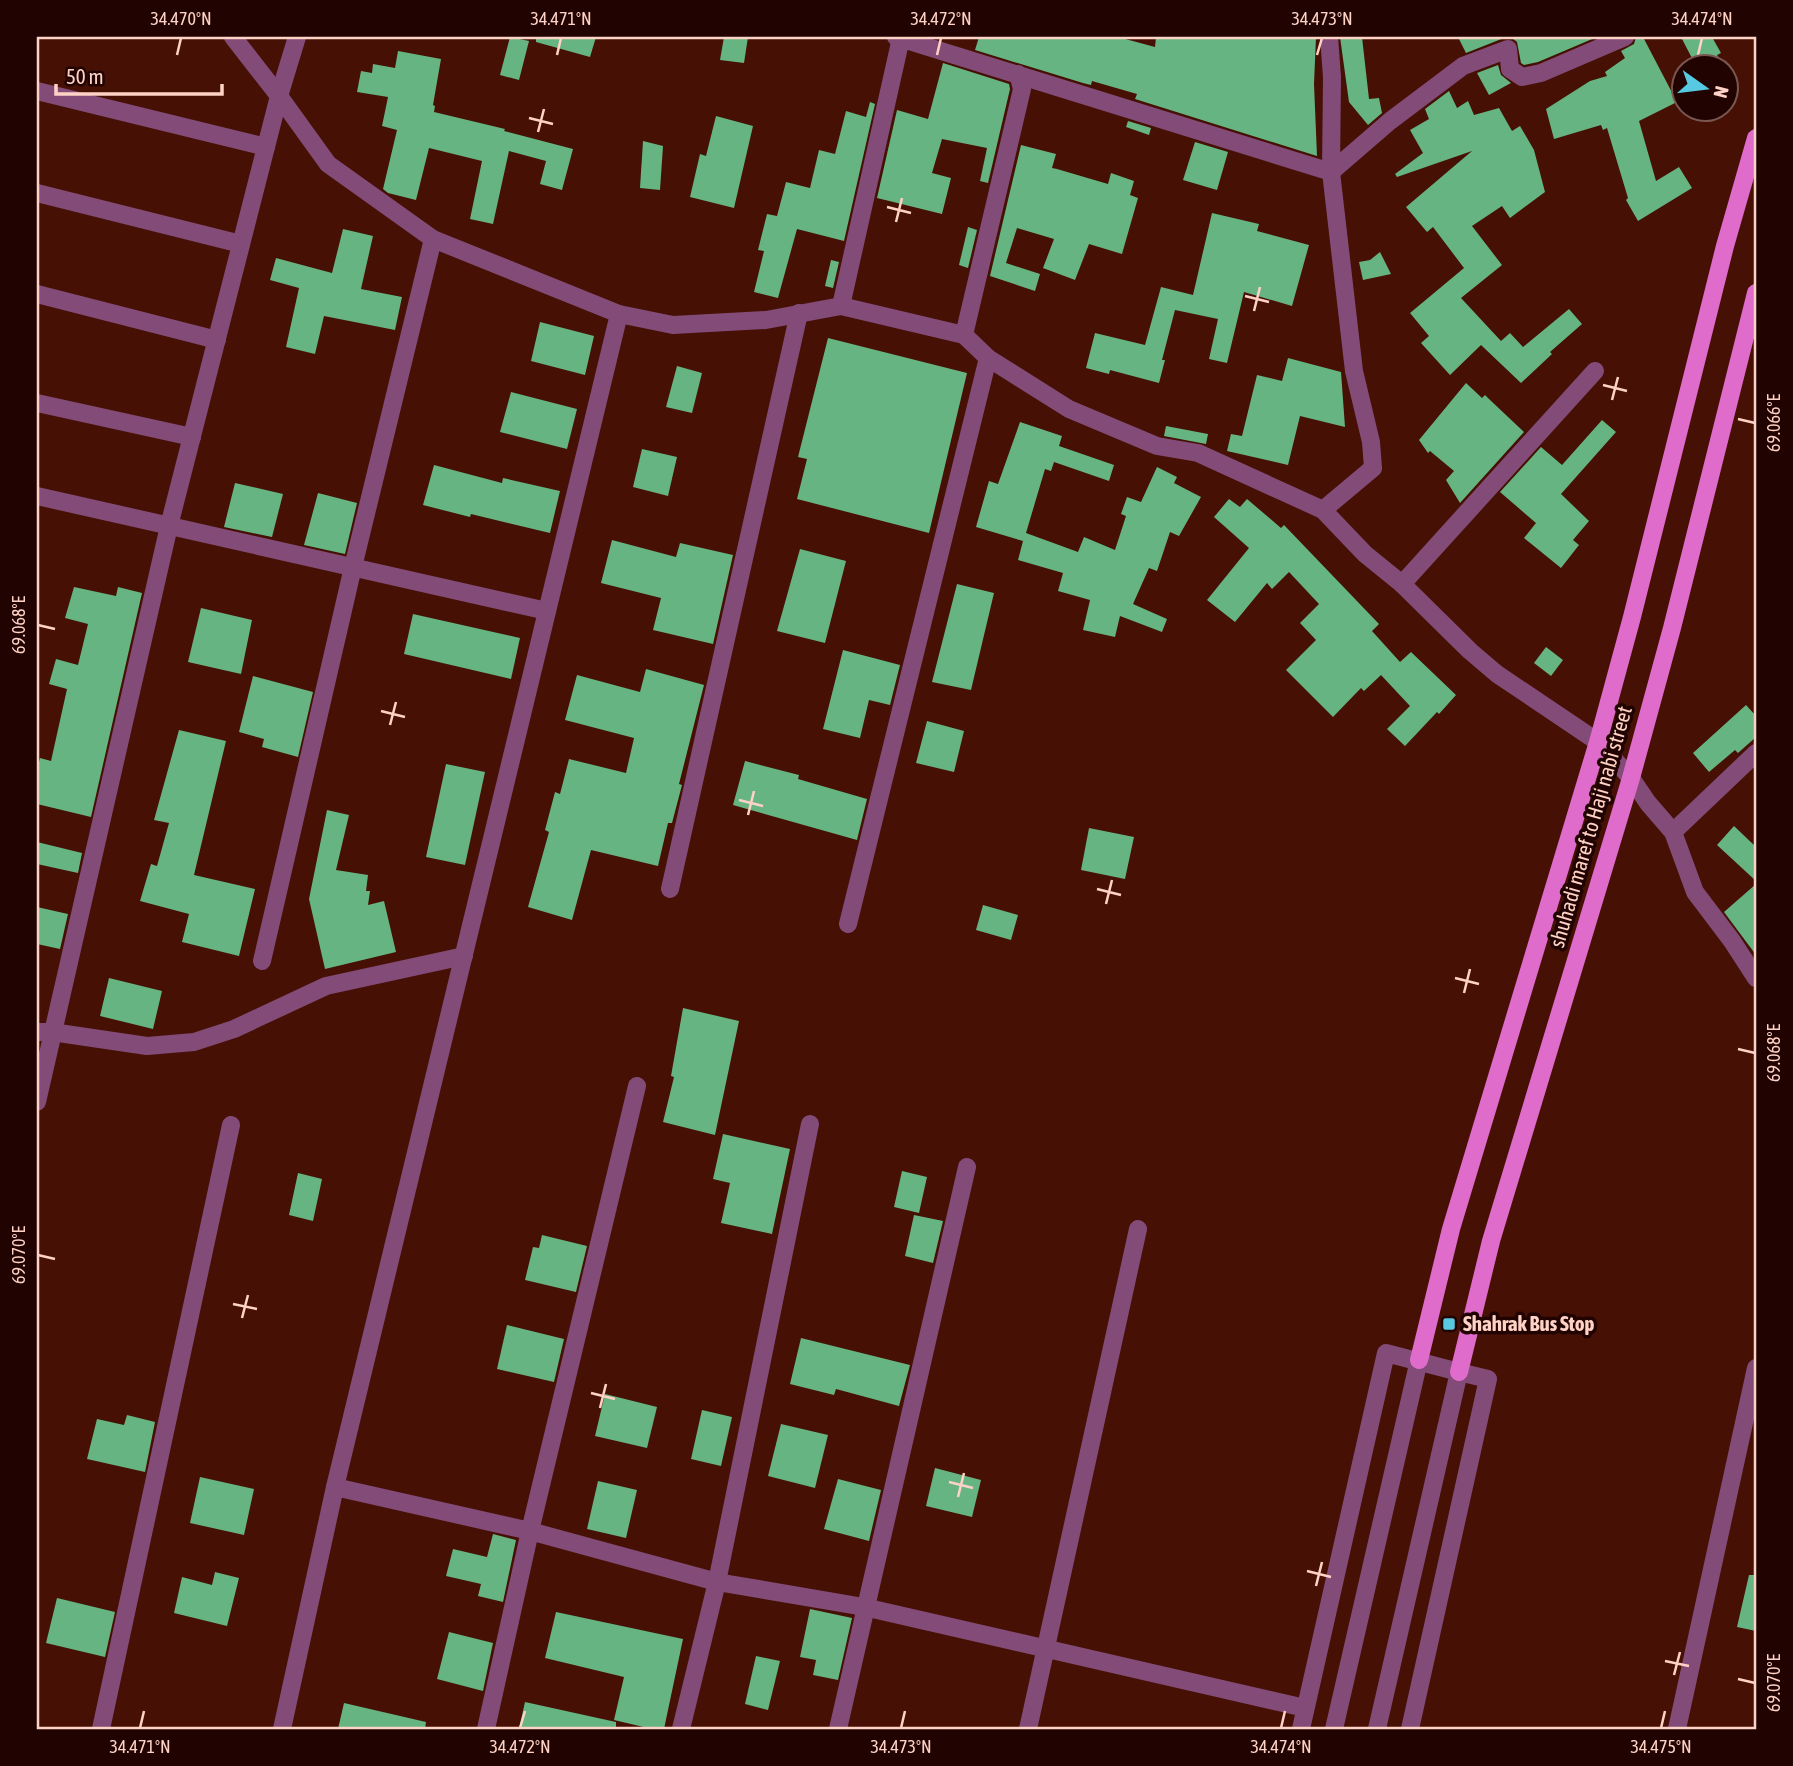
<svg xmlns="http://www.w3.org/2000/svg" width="1793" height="1766" font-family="'Asap Condensed',sans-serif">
<rect width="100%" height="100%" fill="#461004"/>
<g fill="#65b482">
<polygon points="510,37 529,41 519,80 500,75"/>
<polygon points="536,37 596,37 590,57 536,42"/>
<polygon points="724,37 748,37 744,63 720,60"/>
<polygon points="979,37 1118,37 1155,47 1156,37 1316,37 1314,84 1317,156 1135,99 1137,94 1092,81 1091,85 1083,83 975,50"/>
<polygon points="1340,37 1362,37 1369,99 1379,98 1382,113 1368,125 1349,102"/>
<polygon points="1458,37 1597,37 1538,62 1524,65 1521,63 1517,42 1512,38 1504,38 1466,53"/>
<polygon points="1636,37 1643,37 1677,102 1639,121 1656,181 1679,167 1692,188 1638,221 1626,200 1628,198 1607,128 1603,130 1601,125 1554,139 1546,109 1590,81 1607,76 1605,72 1625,58 1621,51 1634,44"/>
<polygon points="1681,37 1712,37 1721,53 1717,55 1723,66 1696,66"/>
<polygon points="398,51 441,59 433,105 435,106 434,112 505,129 504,131 573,149 562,190 540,184 546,161 509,151 493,224 470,219 482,161 429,148 416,200 388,193 383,189 397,130 382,126 388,97 357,92 361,71 372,73 373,64 395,68"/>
<polygon points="943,63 1009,84 1010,89 988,183 980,181 987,148 942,139 932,173 951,178 942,214 877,198 897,110 928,119"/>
<polygon points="1498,65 1501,75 1511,83 1489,95 1477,73"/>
<polygon points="1449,91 1457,108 1468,101 1474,115 1499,108 1512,131 1520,126 1534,150 1545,192 1510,218 1502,206 1472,226 1502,265 1461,298 1501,341 1510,333 1523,347 1569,309 1582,324 1550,352 1552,354 1521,383 1481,345 1450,375 1421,343 1429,336 1410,313 1464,268 1433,227 1427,232 1406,207 1472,151 1397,177 1395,174 1423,153 1410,130 1429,119 1425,109"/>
<polygon points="870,102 875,104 844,241 797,229 778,298 754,292 764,251 758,250 767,214 777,216 786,182 810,188 819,150 835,154 846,111 866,117"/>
<polygon points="716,116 753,126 734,208 690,197 700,154 706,156"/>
<polygon points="1128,121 1151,128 1149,135 1126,127"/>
<polygon points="643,141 663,146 660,190 640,188"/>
<polygon points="1195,142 1228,152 1217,190 1183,180"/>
<polygon points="1021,145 1056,154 1052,168 1057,169 1108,184 1111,173 1134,181 1130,195 1138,198 1122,254 1089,244 1075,280 1043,268 1054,239 1017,228 1006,263 1040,274 1035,291 990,276"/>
<polygon points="1212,213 1259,224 1257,231 1309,245 1292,306 1244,292 1227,363 1209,359 1218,319 1175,310 1162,360 1165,360 1159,383 1110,370 1109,374 1086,368 1095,333 1145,345 1161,287 1193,295"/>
<polygon points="968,227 977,230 968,268 959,265"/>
<polygon points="343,229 373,236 361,289 402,297 395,330 324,316 315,354 286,347 299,288 270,280 276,258 332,273"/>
<polygon points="1380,252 1391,274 1363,280 1359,262 1370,260"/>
<polygon points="831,260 839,262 833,288 825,286"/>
<polygon points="540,322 594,336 585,375 531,361"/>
<polygon points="828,338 967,373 929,533 797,499 807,459 798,457"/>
<polygon points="1288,358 1341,372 1345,427 1300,416 1288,465 1227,451 1231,434 1242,436 1257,375 1282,381"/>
<polygon points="677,366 702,373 692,413 666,407"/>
<polygon points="1466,383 1482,398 1485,395 1489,399 1524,432 1460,503 1446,480 1454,471 1430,451 1428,453 1419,440"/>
<polygon points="511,392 577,409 567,449 500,432"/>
<polygon points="1602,420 1616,432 1561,494 1589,521 1573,540 1579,545 1561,568 1524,538 1536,523 1500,492 1541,447 1562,465"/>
<polygon points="1020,422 1062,436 1059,446 1114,465 1109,481 1054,462 1051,471 1045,469 1026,533 1078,552 1084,537 1115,550 1126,516 1121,514 1127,497 1141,502 1157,467 1177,477 1174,483 1201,497 1179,536 1170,532 1157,571 1149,568 1133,604 1167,619 1162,632 1120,616 1115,637 1083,630 1090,600 1058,591 1063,573 1018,560 1023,541 976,527 989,481 998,484"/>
<polygon points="1166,426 1208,434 1206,444 1164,436"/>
<polygon points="642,449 677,457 668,496 633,487"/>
<polygon points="434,465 502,483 503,478 560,491 550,533 471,514 470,517 423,505"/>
<polygon points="235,483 283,494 272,537 224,527"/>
<polygon points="318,493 357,503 345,554 304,545"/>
<polygon points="1229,499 1240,507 1247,499 1281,528 1284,525 1379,624 1372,631 1400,662 1411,652 1456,695 1439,714 1437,712 1405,746 1387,729 1410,706 1381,675 1364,691 1361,688 1333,717 1286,670 1316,640 1300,623 1319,604 1289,572 1272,589 1267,583 1235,622 1207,600 1249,548 1214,517"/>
<polygon points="612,540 676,557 680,543 733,555 713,644 653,630 661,598 601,583"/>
<polygon points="800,549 846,561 825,643 777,631"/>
<polygon points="957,584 994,593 971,690 932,682"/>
<polygon points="74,587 116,596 118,587 142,593 91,817 37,804 37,770 40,758 51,761 67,689 49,684 56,659 78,665 88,624 65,618"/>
<polygon points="201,608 252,620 241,674 188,662"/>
<polygon points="413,614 520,638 511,679 404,654"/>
<polygon points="1546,647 1563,660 1551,676 1534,663"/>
<polygon points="843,650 900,665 890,705 869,700 860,738 823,729"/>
<polygon points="646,669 704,685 679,784 682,785 672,823 668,823 658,866 591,850 572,920 528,907 549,832 545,830 555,792 560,794 569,759 626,773 634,738 565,720 577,675 640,692"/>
<polygon points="253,676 313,692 298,757 262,747 264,739 239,732"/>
<polygon points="1746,705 1756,716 1756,737 1738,753 1735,750 1709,772 1693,753"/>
<polygon points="927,721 964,731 954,772 916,763"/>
<polygon points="179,730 226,741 194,875 255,889 239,956 182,942 189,914 140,901 151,864 157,866 169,823 154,820"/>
<polygon points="745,761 799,775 798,779 867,799 857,840 733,805"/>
<polygon points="446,764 485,772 465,865 426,857"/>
<polygon points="327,810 349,815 336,870 368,875 366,891 370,891 368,905 384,901 396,952 325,969 309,899"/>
<polygon points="1734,826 1756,847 1756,881 1717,845"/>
<polygon points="1089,828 1134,837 1125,879 1081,870"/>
<polygon points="37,842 82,853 78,873 37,864"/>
<polygon points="1756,884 1756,955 1724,912"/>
<polygon points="983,905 1018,915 1011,940 976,930"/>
<polygon points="37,907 68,914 60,949 37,944"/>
<polygon points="109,978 162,991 153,1029 100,1016"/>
<polygon points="683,1008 739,1021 715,1135 663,1122 674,1077 671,1076"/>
<polygon points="723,1134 790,1149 772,1234 721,1223 730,1183 713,1179"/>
<polygon points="902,1171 927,1177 919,1213 894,1207"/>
<polygon points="298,1173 322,1179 313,1221 289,1215"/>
<polygon points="914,1215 943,1221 933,1263 905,1256"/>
<polygon points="542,1235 587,1246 576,1292 525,1280 533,1247 539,1248"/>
<polygon points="507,1325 564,1339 554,1382 497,1369"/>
<polygon points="801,1338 910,1365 899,1406 836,1389 834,1395 790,1384"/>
<polygon points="605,1394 657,1407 647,1448 595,1436"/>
<polygon points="702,1410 732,1417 721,1466 691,1459"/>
<polygon points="127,1415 155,1422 145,1472 87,1459 97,1419 124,1425"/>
<polygon points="781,1424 828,1435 815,1488 768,1476"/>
<polygon points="935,1468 981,1480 972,1517 926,1506"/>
<polygon points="200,1477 254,1489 244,1535 190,1523"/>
<polygon points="838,1479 881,1490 869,1541 824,1529"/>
<polygon points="598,1481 637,1490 626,1538 587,1529"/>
<polygon points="493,1534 516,1540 503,1602 478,1596 481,1584 446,1576 453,1549 487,1557"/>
<polygon points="215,1572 239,1578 227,1626 174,1613 182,1577 212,1585"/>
<polygon points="1749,1575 1756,1575 1756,1631 1737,1627"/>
<polygon points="57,1598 115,1612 105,1657 46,1643"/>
<polygon points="810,1609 852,1618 838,1680 813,1675 816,1660 800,1657"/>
<polygon points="556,1612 683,1639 664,1729 652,1729 614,1720 624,1677 545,1658"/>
<polygon points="449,1632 493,1643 483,1691 437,1679"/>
<polygon points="756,1656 780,1661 768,1710 745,1704"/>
<polygon points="525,1702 616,1722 616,1729 519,1729"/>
<polygon points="344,1703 426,1722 425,1729 338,1729"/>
</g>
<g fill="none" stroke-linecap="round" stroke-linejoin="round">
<g stroke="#834b77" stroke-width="18">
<polyline points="297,37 279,96 328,164 433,239 619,314 673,325 766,320 841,306 964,335 988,358 1069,409 1157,446 1198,453 1323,510 1365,554 1402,584 1470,651 1497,674 1598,742 1631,778 1648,803 1673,832 1695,892 1732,941 1756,978"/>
<polyline points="896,37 1331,172 1390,121 1463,66 1508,49 1510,69 1522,77 1541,73 1625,37"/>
<polyline points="37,91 266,147"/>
<polyline points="37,193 241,244"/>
<polyline points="37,294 217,340"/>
<polyline points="841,306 901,38"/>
<polyline points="964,335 1022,89 1018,74"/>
<polyline points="37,403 192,437"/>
<polyline points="37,496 547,611"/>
<polyline points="1323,510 1373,468 1371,442 1354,371 1331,172 1332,77 1329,37"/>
<polyline points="1402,584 1595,371"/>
<polyline points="1673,832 1756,753"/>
<polyline points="670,889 799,313"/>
<polyline points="848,924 988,358"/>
<polyline points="262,961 353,567 433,239"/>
<polyline points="37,1032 52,1032 147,1046 194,1042 234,1029 326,986 464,956"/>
<polyline points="37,1102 169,526 279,96 233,37"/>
<polyline points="335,1487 530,1531 717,1582 864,1607 1305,1708"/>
<polyline points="101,1729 231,1125"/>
<polyline points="282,1729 335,1487 619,314"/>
<polyline points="486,1729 530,1531 637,1086"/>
<polyline points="681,1729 717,1582 810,1124"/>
<polyline points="838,1729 967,1167"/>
<polyline points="1028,1729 1138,1229"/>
<polyline points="1301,1729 1386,1353 1459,1372 1377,1729"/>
<polyline points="1334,1729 1419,1360"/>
<polyline points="1410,1729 1488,1379 1459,1372"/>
<polyline points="1677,1729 1756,1368"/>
</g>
<g stroke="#df6bca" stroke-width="18">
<polyline points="1419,1360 1451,1229 1598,742 1632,617 1725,246 1756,138"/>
<polyline points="1459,1372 1491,1241 1631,778 1672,628 1756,293"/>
</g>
</g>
<path fill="none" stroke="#ffd2c6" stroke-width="2.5" d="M177,55L181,38M557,55L561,38M937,55L941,38M1317,55L1322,38M1698,55L1702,38M529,118L553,124M538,132L544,109M887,207L911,213M896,222L902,198M1245,296L1269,302M1254,311L1260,287M1603,385L1627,391M1612,400L1618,377M1738,419L1755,423M38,625L55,629M381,711L405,717M390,725L396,702M739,800L763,806M748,815L754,791M1097,889L1121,895M1106,904L1112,880M1455,978L1479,984M1464,993L1470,969M1738,1049L1755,1053M38,1255L55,1259M233,1304L257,1309M242,1318L248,1295M591,1393L615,1399M600,1408L606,1384M949,1482L973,1488M958,1497L964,1473M1307,1571L1331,1577M1316,1586L1322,1562M1665,1661L1689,1666M1674,1675L1680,1652M1738,1679L1755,1683M140,1728L144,1711M520,1728L525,1711M901,1728L905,1711M1281,1728L1285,1711M1661,1728L1665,1711"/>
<rect fill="#57c9e2" stroke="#210401" stroke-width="2.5" x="1442" y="1317" width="14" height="14" rx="3.5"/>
<g text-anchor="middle" stroke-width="7" stroke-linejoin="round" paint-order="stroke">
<g font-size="21" fill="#ffd2c6" stroke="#210401">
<text transform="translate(1591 827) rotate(-74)" y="7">shuhadi maref to Haji nabi street</text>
</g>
<g font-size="21" font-weight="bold" fill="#ffd2c6" stroke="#210401" text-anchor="start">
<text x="1463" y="1331">Shahrak Bus Stop</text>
</g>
</g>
<rect width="1793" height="1766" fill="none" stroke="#210401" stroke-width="77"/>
<g transform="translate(1705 88) rotate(104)"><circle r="33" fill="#210401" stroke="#7a5650" stroke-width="2"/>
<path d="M0-5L12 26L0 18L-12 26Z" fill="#57c9e2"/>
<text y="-10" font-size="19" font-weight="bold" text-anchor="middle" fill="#ffd2c6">N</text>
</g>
<path d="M56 84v10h166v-10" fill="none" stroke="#ffd2c6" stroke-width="3.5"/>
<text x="66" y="84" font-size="21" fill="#ffd2c6" stroke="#210401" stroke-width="5" paint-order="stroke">50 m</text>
<rect x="38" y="38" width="1717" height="1690" fill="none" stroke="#ffd2c6" stroke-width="2.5"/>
<g font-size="18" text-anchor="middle" fill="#ffd2c6">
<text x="181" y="25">34.470°N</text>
<text x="561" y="25">34.471°N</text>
<text x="941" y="25">34.472°N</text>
<text x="1322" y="25">34.473°N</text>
<text x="1702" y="25">34.474°N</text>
<text transform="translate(1774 423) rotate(-90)" y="6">69.066°E</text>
<text transform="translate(19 625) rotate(-90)" y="6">69.068°E</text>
<text transform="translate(1774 1053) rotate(-90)" y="6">69.068°E</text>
<text transform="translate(19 1255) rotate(-90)" y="6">69.070°E</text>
<text transform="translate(1774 1683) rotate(-90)" y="6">69.070°E</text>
<text x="140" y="1753">34.471°N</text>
<text x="520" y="1753">34.472°N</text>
<text x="901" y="1753">34.473°N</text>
<text x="1281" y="1753">34.474°N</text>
<text x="1661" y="1753">34.475°N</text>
</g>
</svg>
